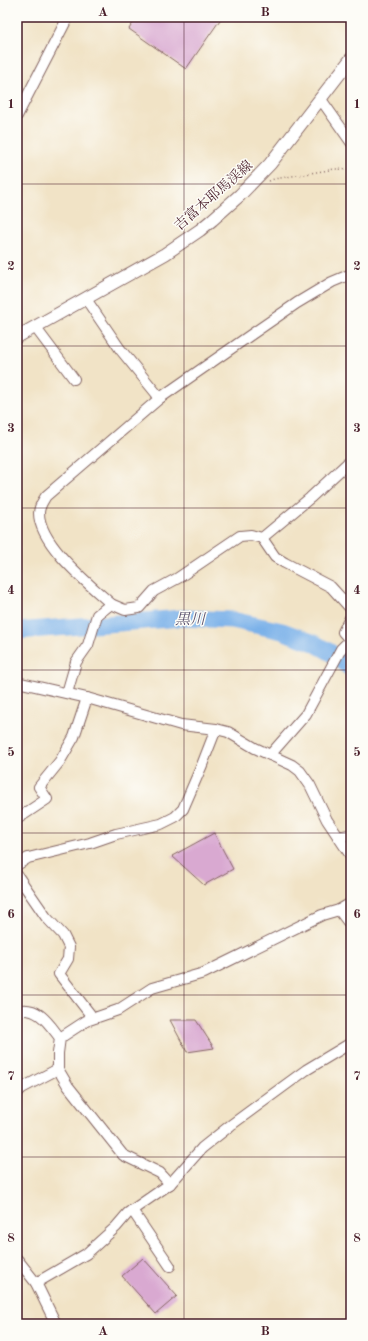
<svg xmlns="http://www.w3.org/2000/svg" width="368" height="1341" font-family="'Old Standard TT','Noto Serif JP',serif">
<rect width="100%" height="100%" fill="#fdfcf7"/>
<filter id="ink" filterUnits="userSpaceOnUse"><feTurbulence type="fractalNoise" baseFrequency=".025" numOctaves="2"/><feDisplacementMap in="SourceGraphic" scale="8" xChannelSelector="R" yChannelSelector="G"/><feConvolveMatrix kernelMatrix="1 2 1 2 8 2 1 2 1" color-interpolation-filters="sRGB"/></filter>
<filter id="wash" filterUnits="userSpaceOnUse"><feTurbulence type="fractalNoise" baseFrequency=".012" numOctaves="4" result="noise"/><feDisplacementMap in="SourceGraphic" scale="16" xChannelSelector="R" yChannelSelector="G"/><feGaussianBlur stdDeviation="0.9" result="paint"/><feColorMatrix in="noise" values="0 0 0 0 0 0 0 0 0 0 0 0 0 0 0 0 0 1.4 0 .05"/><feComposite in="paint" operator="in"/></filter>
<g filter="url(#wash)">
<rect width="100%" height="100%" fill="#f1e3c6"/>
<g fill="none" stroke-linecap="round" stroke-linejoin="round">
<polyline stroke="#7ab1e9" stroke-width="17" points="17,631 182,618 232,620 282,631 314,643 330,652 351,669"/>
</g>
<g id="blocks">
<g fill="#d9a9d1">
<polygon points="137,17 222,17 186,69 129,29"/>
<polygon points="214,833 233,869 204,885 172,856"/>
<polygon points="170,1020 196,1020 214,1048 187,1052"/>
<polygon points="143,1258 177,1296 156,1314 122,1276"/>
</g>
</g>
</g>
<g filter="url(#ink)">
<use href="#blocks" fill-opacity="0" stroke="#846461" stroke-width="1"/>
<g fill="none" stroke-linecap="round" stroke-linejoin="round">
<defs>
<g id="minor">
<polyline points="320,98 351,142"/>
<polyline points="17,116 68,17"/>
<polyline points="86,299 120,349 160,398"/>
<polyline points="35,327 74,379"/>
<polyline points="262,538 275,557 285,563 331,587 351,609 351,616 343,632 350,640"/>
<path d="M111,604C89,584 39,544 39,513C39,506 43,501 46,496L160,398L252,334L297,303L332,282L351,274"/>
<polyline points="17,682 87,698 181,725 216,729 228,732 255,748 292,765 300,771 310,785 327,820 351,856"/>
<polyline points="67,693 76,662 88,645 97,615 111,604 125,610 139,608 154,591 178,578 240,536 251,535 262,538 310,498 351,460"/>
<polyline points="270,755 306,714 341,649 351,639"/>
<polyline points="17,819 47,799 39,787 60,761 74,737 87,698"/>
<polyline points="338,837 347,835 351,836"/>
<polyline points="17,865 28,858 90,843 116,834 161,824 175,817 183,809 202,765 216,729"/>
<polyline points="17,875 46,917 63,935 69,947 68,959 59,974 93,1018"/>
<polyline points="339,910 351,926"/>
<path d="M17,1011C38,1005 49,1024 60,1038L86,1021L118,1010L152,988L204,973L322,915L339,910L351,903"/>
<polyline points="58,1069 68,1086 123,1155 160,1173 170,1184"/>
<polyline points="17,1093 22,1088 58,1069 58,1053 60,1038"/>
<polyline points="132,1210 170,1266"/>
<polyline points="17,1259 36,1283 56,1324"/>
<polyline points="36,1283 86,1254 116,1227 128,1213 170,1184 202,1148 231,1125 306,1070 351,1043"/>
</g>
<polyline id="major" points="17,337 165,254 200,230 212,220 240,195 270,164 351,59"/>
</defs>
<use href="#minor" stroke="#846461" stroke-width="12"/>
<use href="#major" stroke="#846461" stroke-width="14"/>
<polyline stroke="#846461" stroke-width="1.5" stroke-dasharray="1 3" stroke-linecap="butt" points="269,181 274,179 335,169 351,170"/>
<use href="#minor" stroke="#fff" stroke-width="10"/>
<use href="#major" stroke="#fff" stroke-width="12"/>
</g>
</g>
<path fill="none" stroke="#4a1f2b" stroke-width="1" stroke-opacity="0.55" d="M184,17V1324M17,184H351M17,346H351M17,508H351M17,670H351M17,833H351M17,995H351M17,1157H351"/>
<g text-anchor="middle" stroke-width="3" stroke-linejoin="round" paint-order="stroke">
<g font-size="14" fill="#4a1f2b" stroke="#fdfcf7">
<text transform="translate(213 195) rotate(-41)" y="5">吉富本耶馬渓線</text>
</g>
<g font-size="15" font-style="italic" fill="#5b526e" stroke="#fdfcf7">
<text x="190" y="624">黒川</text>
</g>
</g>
<rect width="368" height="1341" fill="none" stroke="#fdfcf7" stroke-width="44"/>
<rect x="22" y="22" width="324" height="1297" fill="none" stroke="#4a1f2b" stroke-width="1.5"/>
<g font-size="13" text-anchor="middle" font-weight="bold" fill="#4a1f2b">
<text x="103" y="16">A</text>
<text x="265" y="16">B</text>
<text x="11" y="108">1</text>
<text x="357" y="108">1</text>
<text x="11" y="270">2</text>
<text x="357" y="270">2</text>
<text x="11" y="432">3</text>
<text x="357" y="432">3</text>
<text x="11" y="594">4</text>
<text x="357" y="594">4</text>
<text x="11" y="756">5</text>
<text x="357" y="756">5</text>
<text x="11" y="918">6</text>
<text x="357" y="918">6</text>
<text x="11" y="1080">7</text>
<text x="357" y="1080">7</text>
<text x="11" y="1242">8</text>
<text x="357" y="1242">8</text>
<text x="103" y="1335">A</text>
<text x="265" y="1335">B</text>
</g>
</svg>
